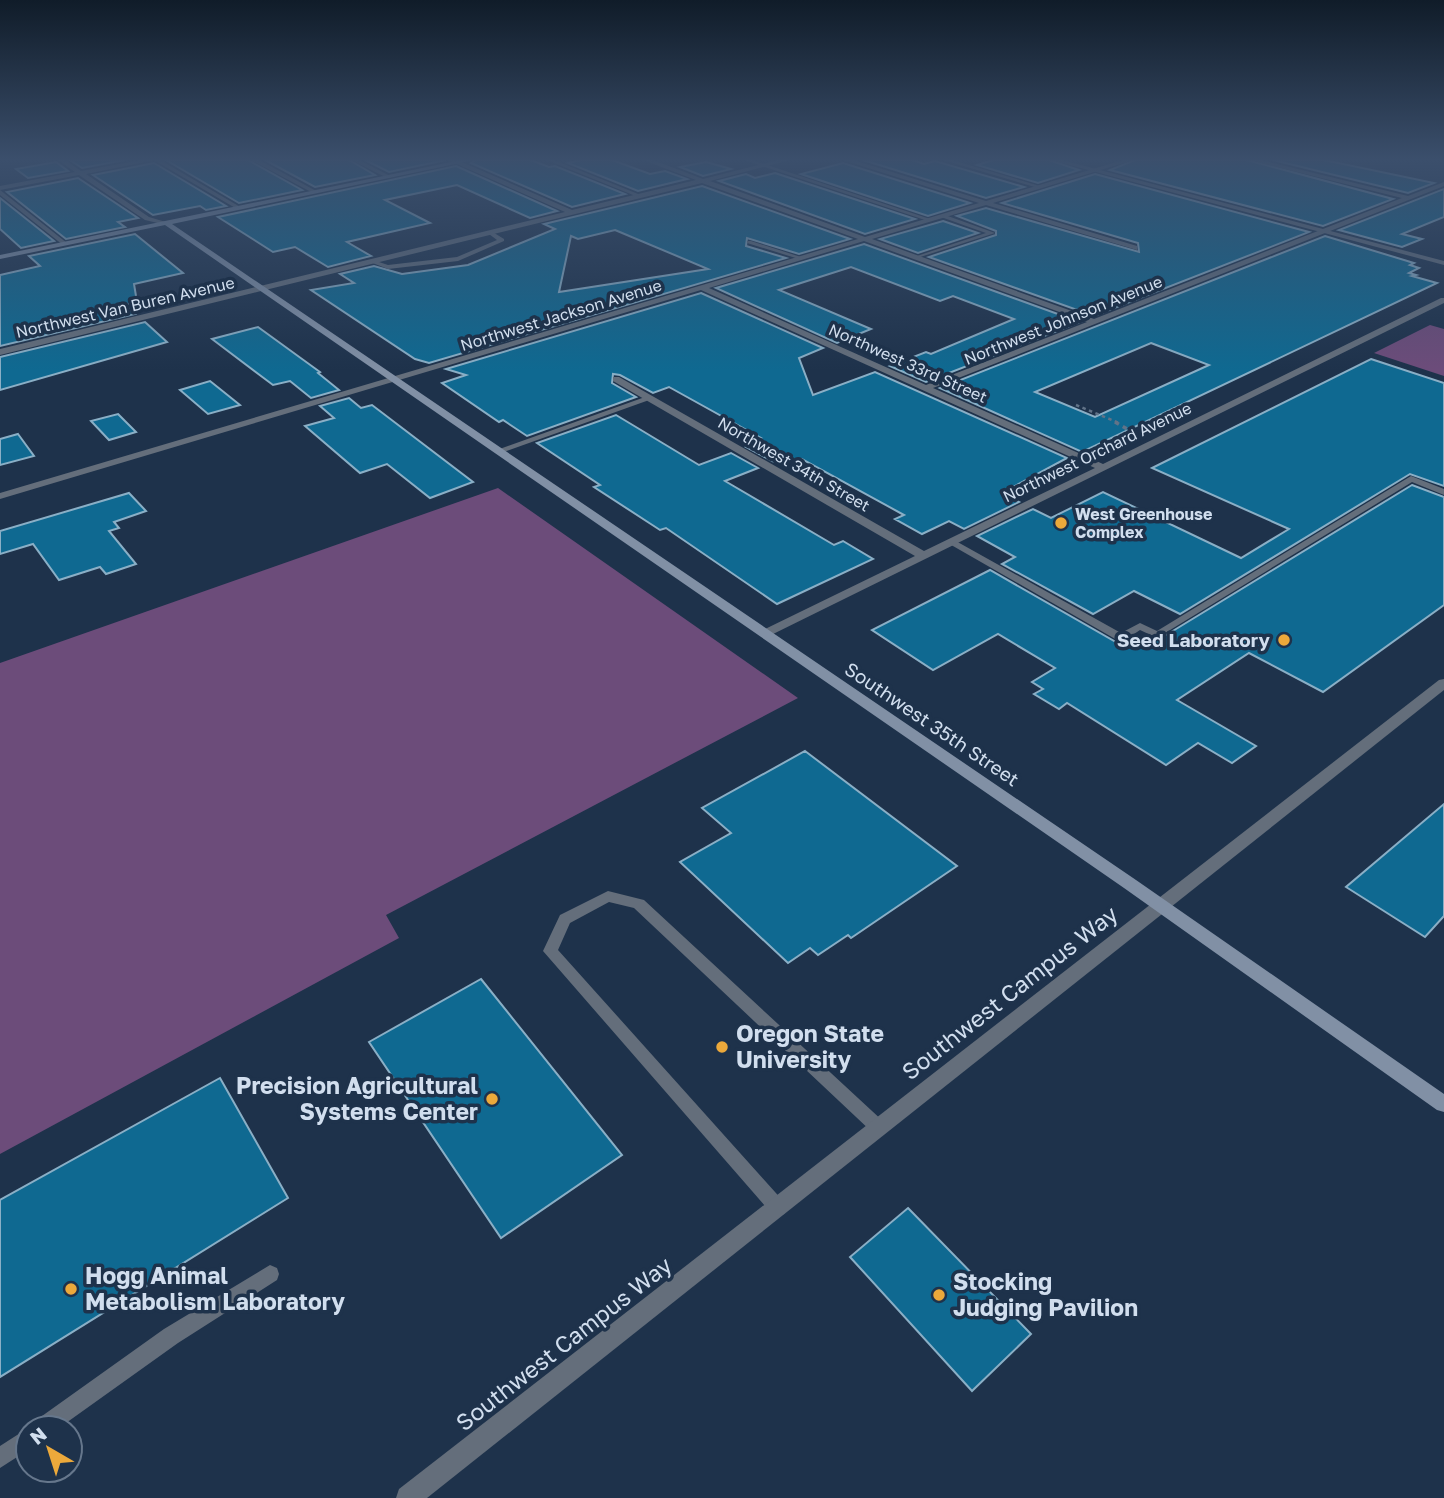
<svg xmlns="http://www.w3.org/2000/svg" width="1444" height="1498" font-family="'Golos Text',sans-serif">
<rect width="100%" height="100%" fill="#1e324b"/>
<g fill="#6c4c7a">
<polygon points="1430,325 1444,329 1444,376 1374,353"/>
<polygon points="498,488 798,698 386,915 399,938 0,1154 0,663"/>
</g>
<g fill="#0f6991" stroke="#8aafc6" stroke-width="2" fill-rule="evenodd">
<polygon points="70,160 125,160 82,168"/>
<polygon points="166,160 248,160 302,190 239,203"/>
<polygon points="265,160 349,160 375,175 315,187"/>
<polygon points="365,160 446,160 389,172"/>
<polygon points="476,160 531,160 549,167 555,166 625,194 572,207 471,163"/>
<polygon points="581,160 612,160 650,174 665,171 687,179 638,191 568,163"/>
<polygon points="863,160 913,160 924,164 935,161 1024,187 986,198"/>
<polygon points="993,160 1049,160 1079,170 1038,183 977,165"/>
<polygon points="1135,160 1247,160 1393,199 1323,226 1110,170"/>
<polygon points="1273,160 1324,160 1434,183 1408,193"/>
<polygon points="56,162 68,171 28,178 16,169"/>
<polygon points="706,162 731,169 703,176 680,167"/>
<polygon points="154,163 226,206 206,210 200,206 153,215 93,175"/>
<polygon points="843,163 970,203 928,216 801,174"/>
<polygon points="456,166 557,211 530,218 457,185 385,200 430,223 347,242 371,256 328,267 295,247 273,252 218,217"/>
<polygon points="775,173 915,219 865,234 719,181 746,174 755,178"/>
<polygon points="1095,174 1309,232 1094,316 929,257 996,235 996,231 957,216 986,208 1139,252 1138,243 1002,203"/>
<polygon points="78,178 138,218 118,222 125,227 66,239 7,192"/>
<path d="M702,186L850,239L799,254L747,238L746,246L786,258L429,363L415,359L311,290L354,283L340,274L374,266L402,274L468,265L555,229L544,224ZM615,230L708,269L559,292L571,236L578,239Z"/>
<polygon points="1444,189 1444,217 1402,234 1422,239 1402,247 1339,230"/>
<polygon points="0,198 54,241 21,248 0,229"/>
<polygon points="943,221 978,233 918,253 880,239"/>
<polygon points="135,234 183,273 134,284 137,302 125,305 135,314 0,346 0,275 40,266 29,256"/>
<path d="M1325,236L1414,263L1410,265L1419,268L1409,273L1416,275L1412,276L1437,283L1082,452L940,388ZM1151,343L1209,365L1095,417L1035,392Z"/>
<polygon points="864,244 1080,322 926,382 890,366 926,352 931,354 1014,319 953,296 940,301 851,267 779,290 871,329 837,343 716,288"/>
<polygon points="701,293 823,348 799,358 813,395 875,372 1067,458 1002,493 1019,502 964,529 949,521 922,534 895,519 904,515 802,459 795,462 786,457 774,462 746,447 761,438 669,387 653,393 620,375 613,374 612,383 636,397 527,436 503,420 499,422 442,383 466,375 446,369"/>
<polygon points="145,322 167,342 0,390 0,357"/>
<polygon points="258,327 320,372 318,373 339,390 311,398 290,381 273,385 212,339"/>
<polygon points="1371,359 1444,383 1444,486 1410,474 1180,614 1134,591 1093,614 1002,564 1015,557 977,536 1033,509 1051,518 1103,492 1241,558 1289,529 1152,468"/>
<polygon points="210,381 240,405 208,414 180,390"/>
<polygon points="349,398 361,408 372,405 473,482 430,498 387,464 360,473 305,426 334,418 320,406"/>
<polygon points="118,414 136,432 109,440 91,421"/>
<polygon points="616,415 699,465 731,453 758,468 725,481 834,545 843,541 873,559 777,604 666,528 660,530 594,487 600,485 537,443"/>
<polygon points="18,434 34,456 0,465 0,439"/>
<polygon points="1412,485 1444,497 1444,605 1323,692 1249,653 1177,700 1256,746 1232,763 1198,743 1166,765 1067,703 1059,709 1034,694 1043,689 1032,682 1055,668 998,634 933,670 872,630 990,570 1116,642 1128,645 1145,635 1158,640"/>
<polygon points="129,493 146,511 114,522 119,528 109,531 136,564 106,574 100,567 59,580 33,544 0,554 0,531"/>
<polygon points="805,751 957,866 851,938 848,935 818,955 810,948 788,963 680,862 731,833 702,808"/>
<polygon points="1444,804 1444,916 1425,937 1346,887"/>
<polygon points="481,979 622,1155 501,1238 369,1042"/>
<polygon points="220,1078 288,1198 0,1377 0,1200"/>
<polygon points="908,1208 1031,1334 972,1391 850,1257"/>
</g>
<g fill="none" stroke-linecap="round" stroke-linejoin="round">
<polyline stroke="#617388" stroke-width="2.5" stroke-dasharray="3.5 3.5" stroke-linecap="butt" points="1076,405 1119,423"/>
<polyline stroke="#617388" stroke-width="3.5" stroke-dasharray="4.5 4.5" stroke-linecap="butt" points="1115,422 1134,433"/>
<g fill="#646e7b" fill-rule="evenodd">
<polygon points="154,160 160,160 242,208 237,209"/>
<polygon points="352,160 359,160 392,177 387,178"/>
<polygon points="547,160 554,160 643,196 638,197"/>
<polygon points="744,160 752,160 933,220 928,221"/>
<polygon points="943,160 952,160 1043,187 1038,188"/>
<polygon points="0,190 67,243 67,245 63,245 0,195"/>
<polygon points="941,215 945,215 995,233 914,259 914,257 986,233 941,217"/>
<polygon points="491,231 504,239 504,241 458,261 388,269 370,262 373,260 388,265 457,257 497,240 489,234"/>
<polygon points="747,241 751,241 804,258 799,259 747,243"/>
<polygon points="645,397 652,399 501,453 494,451"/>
<polygon points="1411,476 1444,489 1444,495 1412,482 1157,638 1140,630 1125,640 1117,640 946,542 951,539 954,540 1121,633 1140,623 1157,631"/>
<polygon points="608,891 644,900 885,1123 887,1128 885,1133 879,1135 873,1133 634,908 609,902 570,923 558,950 784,1202 787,1208 784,1214 778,1216 772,1214 543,951 560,915"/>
<polygon points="270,1265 277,1268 279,1274 277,1280 178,1343 59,1428 32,1428 35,1421 164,1329"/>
<polygon points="28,1428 28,1450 0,1468 0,1446"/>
</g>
<g fill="#646e7b" fill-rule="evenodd">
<polygon points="58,160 65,160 81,171 141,160 155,160 86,174 149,217 169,223 166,225 145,220 79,175 0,190 0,186 75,172"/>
<polygon points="251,160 259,160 318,192 313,193"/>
<path d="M448,160H457L572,210L696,180L643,160H653L703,179L778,160H790L710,181L865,237L979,203L843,160H853L986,201L1123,160H1133L993,203L1137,246V250L986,205L872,239L1094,319L1402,198L1249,160H1261L1408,196L1444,182V186L933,388L1103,464L1441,298H1444V303L765,638L759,634L761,631L915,556L613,381V377H619L924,551L1095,468L701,290L0,499V493L858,239L702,183L0,355V349L565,212ZM864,241L1087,322L926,385L709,288Z"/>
<polygon points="1444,679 1444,690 427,1498 396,1498 399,1489 1439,680"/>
</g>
<polygon fill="#646e7b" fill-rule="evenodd" points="1051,160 1062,160 1444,261 1444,265"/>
<polygon fill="#8190a5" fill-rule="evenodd" points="461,160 474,160 172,224 1136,880 1444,1094 1444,1112 1437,1110 1124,888 165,225 0,259 0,255"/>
</g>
<linearGradient id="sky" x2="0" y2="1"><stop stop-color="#101c29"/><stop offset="0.43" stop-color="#3b4f6c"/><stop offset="1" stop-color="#3b4f6c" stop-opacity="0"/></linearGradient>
<rect width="1444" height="370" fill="url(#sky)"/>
<g fill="#eca93b" stroke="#1e324b" stroke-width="2.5">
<circle cx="1061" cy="523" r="7"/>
<circle cx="1284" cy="640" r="7"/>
<circle cx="722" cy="1047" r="7"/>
<circle cx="492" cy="1099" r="7"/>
<circle cx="71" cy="1289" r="7"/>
<circle cx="939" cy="1295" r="7"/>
</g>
<g text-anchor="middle" stroke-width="7" stroke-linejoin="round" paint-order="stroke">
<g font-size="16" fill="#d1deee" stroke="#1e324b">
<text transform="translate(125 307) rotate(-13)" y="6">Northwest Van Buren Avenue</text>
<text transform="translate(561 315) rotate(-17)" y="6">Northwest Jackson Avenue</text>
<text transform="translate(1063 320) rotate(-22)" y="6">Northwest Johnson Avenue</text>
<text transform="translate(908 363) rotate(24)" y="6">Northwest 33rd Street</text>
<text transform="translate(1097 452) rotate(-26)" y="6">Northwest Orchard Avenue</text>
<text transform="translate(794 464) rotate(30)" y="6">Northwest 34th Street</text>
</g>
<g font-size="16" font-weight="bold" fill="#d1deee" stroke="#1e324b" text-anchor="start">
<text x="1075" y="520">West Greenhouse<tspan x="1075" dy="18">Complex</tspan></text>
</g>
<g font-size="19" font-weight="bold" fill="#d1deee" stroke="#1e324b" text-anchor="end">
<text x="1270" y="647">Seed Laboratory</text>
</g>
<g font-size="19" fill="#d1deee" stroke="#1e324b">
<text transform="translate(932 724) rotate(34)" y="7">Southwest 35th Street</text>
</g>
<g font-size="23" fill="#d1deee" stroke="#1e324b">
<text transform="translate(1010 993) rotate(-38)" y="8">Southwest Campus Way</text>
<text transform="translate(564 1344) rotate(-38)" y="8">Southwest Campus Way</text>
</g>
<g font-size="23" font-weight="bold" fill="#d1deee" stroke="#1e324b" text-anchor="start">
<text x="736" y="1042">Oregon State<tspan x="736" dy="26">University</tspan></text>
<text x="478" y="1094" text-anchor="end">Precision Agricultural<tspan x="478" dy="26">Systems Center</tspan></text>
<text x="85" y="1284">Hogg Animal<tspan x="85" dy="26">Metabolism Laboratory</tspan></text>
<text x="953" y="1290">Stocking<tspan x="953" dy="26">Judging Pavilion</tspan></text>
</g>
</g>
<g transform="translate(49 1449) rotate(321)"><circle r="33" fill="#1e324b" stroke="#66778c" stroke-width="2"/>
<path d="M0-5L12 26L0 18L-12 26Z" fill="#eca93b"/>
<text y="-10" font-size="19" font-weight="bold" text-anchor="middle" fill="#d1deee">N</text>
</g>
</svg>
